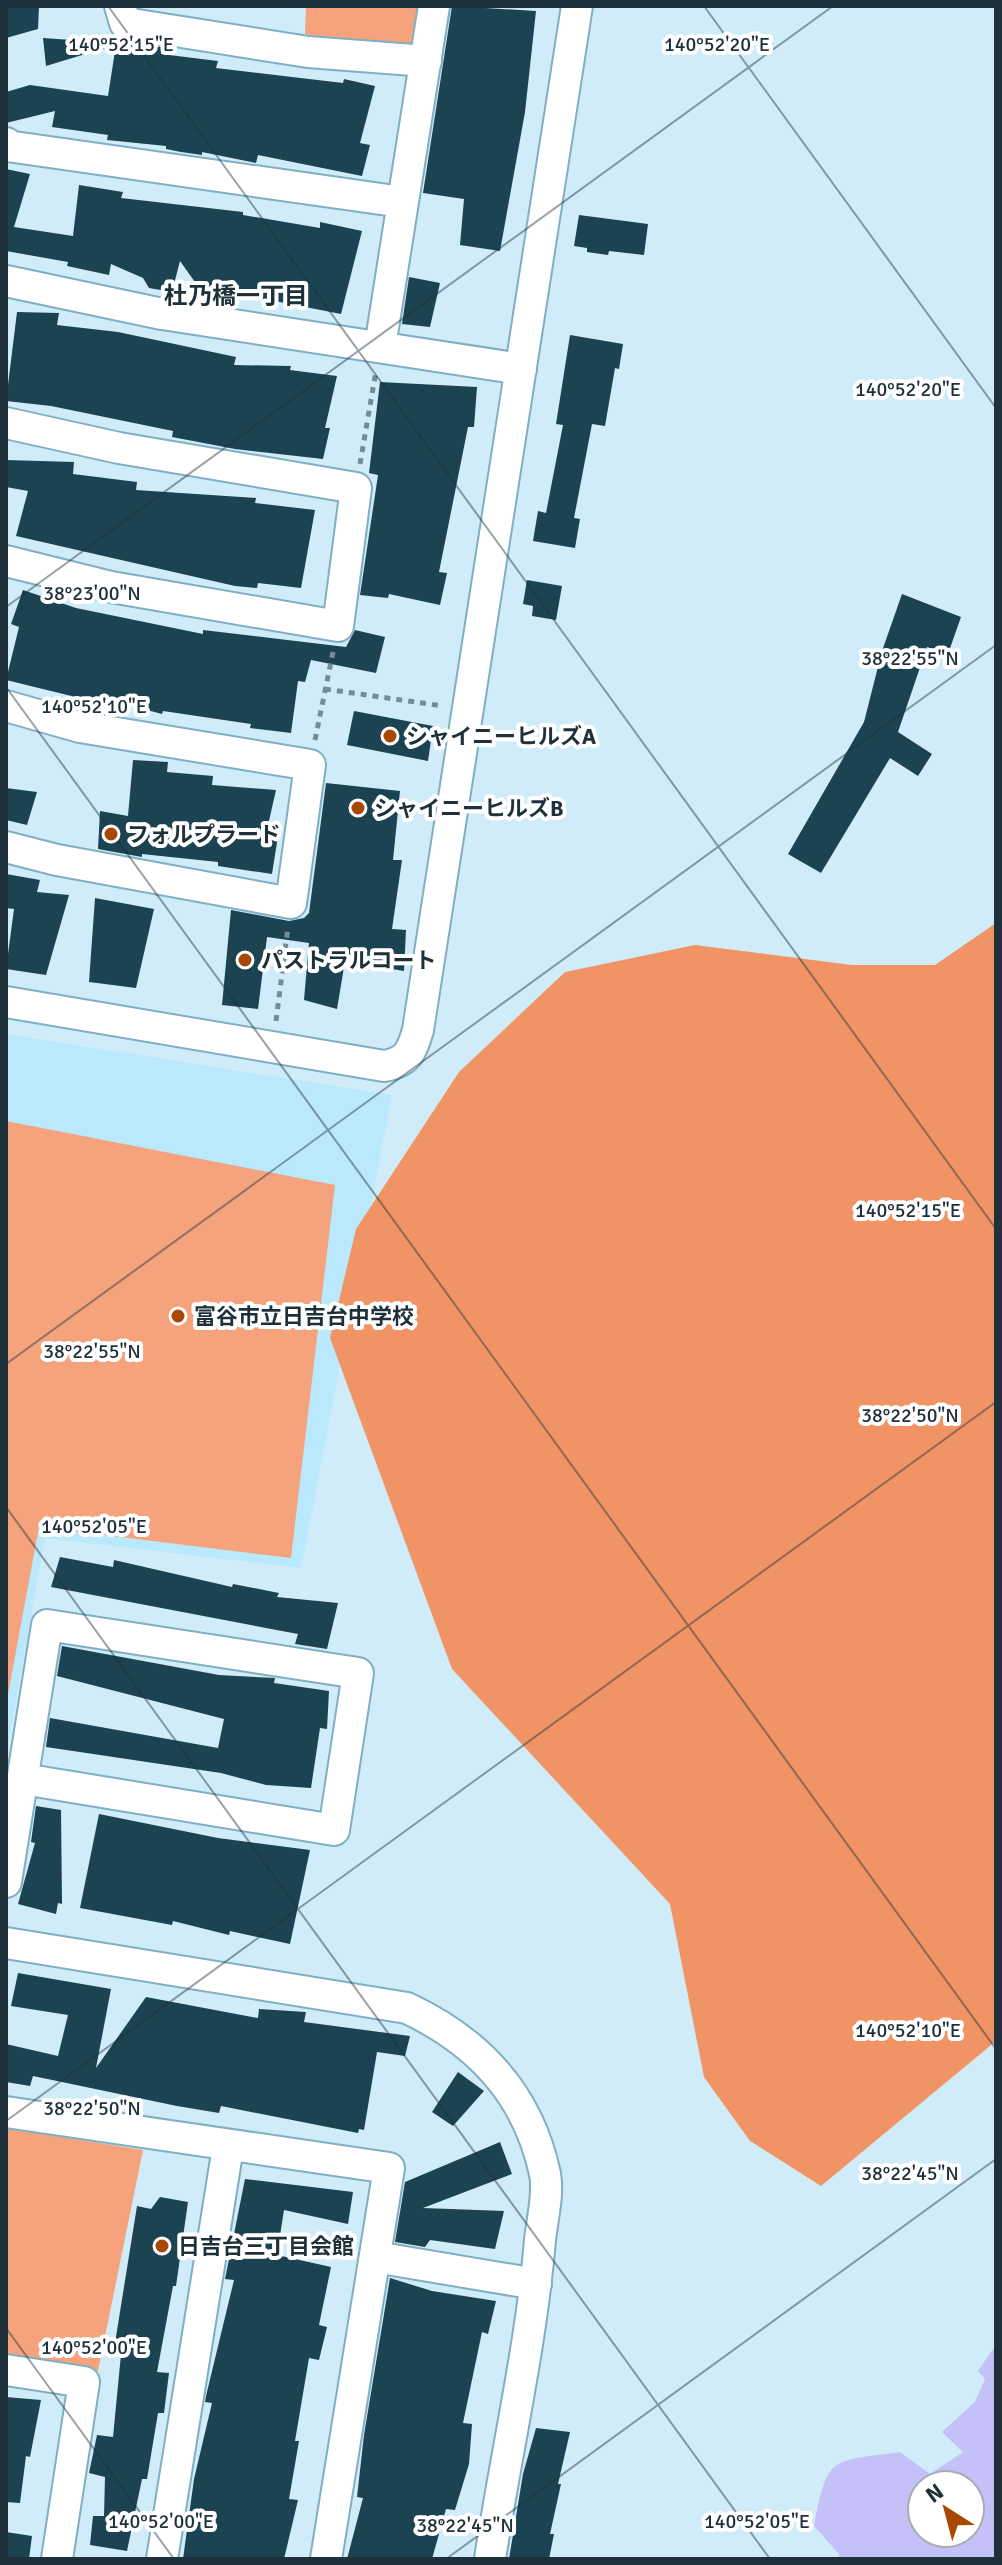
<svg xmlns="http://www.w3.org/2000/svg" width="1002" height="2565" font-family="Signika,'Noto Sans JP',sans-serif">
<rect width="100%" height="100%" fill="#d0ecf9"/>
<polygon fill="#bae8fc" points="6,1034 392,1095 301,1568 45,1538 6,1754"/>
<g fill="#f4a37c">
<polygon points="306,6 423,6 421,36 401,51 305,34"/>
<polygon points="6,1121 335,1185 291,1558 39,1527 6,1705"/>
<polygon points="6,2128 143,2150 98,2371 6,2360"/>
</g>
<polygon fill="#f19465" points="996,923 996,2041 821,2186 750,2141 704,2077 670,1904 452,1669 330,1338 356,1229 459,1072 565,972 695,945 852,965 935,965"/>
<path fill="#c4c1f8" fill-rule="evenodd" d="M993,2349L996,2351V2559H839V2554L814,2526C828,2454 830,2462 900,2452L930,2474L963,2452L942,2432L975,2402L985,2379L978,2371ZM922,2485H970V2533H922Z"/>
<g fill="#1c4352">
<polygon points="6,6 39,6 38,29 6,38"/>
<polygon points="452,6 536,11 525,112 500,251 460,245 464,199 423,193"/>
<polygon points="43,38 115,43 115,45 46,66"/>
<polygon points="130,44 163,47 161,54 218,61 216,68 343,83 344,79 375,86 360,143 370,145 362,176 258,155 256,163 202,152 202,155 181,152 166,149 166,146 107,140 108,135 52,127 55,111 6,123 6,92 30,85 108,96 115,51 128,51"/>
<polygon points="6,169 30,174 14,227 73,236 79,185 123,192 121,198 243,212 243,215 320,228 320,222 362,231 341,314 234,293 232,301 207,299 180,261 172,292 149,288 143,278 111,264 109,275 67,266 68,262 6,251"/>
<polygon points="579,215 648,224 644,255 609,251 608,255 587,252 587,248 574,246"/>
<polygon points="409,277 440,283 430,327 402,324"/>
<polygon points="17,312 59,313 57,325 118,332 236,357 234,365 291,366 290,370 337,376 325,428 330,428 323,459 235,449 172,437 173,431 51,406 6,401"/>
<polygon points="570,335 623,344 619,369 615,368 605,426 592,424 574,518 580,519 575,548 533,541 538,511 546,513 563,425 556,424"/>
<polygon points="380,382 477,387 474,427 468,427 439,572 447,573 440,605 389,594 388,598 360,595 378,475 369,473"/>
<polygon points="6,460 74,462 73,474 137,482 136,490 256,498 255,503 315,510 301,588 258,583 257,588 235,586 16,536 28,491 6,487"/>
<polygon points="527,580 562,586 556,620 532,616 533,606 523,604"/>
<polygon points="23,590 76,608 203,634 203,630 346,647 355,630 385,637 376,673 311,660 305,682 298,681 291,733 250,728 251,724 163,711 162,714 98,697 96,702 6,680 19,627 11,624"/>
<polygon points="902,594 961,617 948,654 927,647 898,732 932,754 918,776 890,758 821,873 788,854 864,722 882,651"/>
<polygon points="354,711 433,726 428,761 347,745"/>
<polygon points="133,760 168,762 167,772 213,776 212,785 276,790 266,834 278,836 272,874 218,866 218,862 142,854 142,857 98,849 100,811 128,816"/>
<polygon points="326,783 400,791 393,860 402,860 392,929 406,930 404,971 345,961 337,1009 304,1000 309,943 267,937 258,1009 222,1005 231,910 289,921 304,918 309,913"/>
<polygon points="6,788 37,792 27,825 6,820"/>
<polygon points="6,874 40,880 37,892 69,895 46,975 6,969 14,909 6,908"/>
<polygon points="95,898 154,909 136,988 89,982"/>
<polygon points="60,1557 113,1567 114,1560 232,1587 233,1584 279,1593 277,1597 338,1603 327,1649 295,1644 298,1634 51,1587"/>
<polygon points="62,1646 219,1675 275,1678 274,1683 329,1691 327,1729 320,1728 311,1788 266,1785 221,1773 46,1747 50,1718 218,1748 224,1719 57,1676"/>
<polygon points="36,1806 61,1810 62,1904 58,1903 56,1914 18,1904 35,1843 31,1842"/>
<polygon points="99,1814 218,1838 310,1850 290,1944 230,1931 229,1935 173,1921 172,1925 80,1908"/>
<polygon points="18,1973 111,1989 96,2068 146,1997 258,2018 259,2009 306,2012 304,2022 410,2036 405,2056 377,2052 364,2130 359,2129 358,2133 221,2106 219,2113 177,2106 33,2076 30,2086 6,2082 6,2044 58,2056 68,2015 11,2006"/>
<polygon points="458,2072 484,2091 453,2126 432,2112"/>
<polygon points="500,2142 512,2174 423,2208 504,2211 495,2249 430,2240 425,2247 395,2242 405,2182"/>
<polygon points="245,2179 353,2192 348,2224 284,2210 277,2255 331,2267 319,2325 327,2327 319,2360 309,2358 295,2441 299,2441 289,2499 298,2500 284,2559 183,2559 194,2479 212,2403 205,2402 206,2396 234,2280 225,2279"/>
<polygon points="160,2197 188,2202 176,2286 173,2286 157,2372 169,2373 164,2413 158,2413 147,2479 142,2479 127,2551 90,2545 93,2516 104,2516 105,2477 89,2473 97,2435 113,2437 122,2344 115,2343 137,2206 151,2209"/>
<polygon points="390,2278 432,2291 496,2301 488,2334 482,2332 463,2423 472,2424 469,2464 455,2510 446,2509 432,2559 347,2559 363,2498 357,2497 364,2435"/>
<polygon points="6,2397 41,2400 30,2457 26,2456 20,2503 6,2502"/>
<polygon points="536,2428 570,2432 558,2484 561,2484 550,2534 554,2534 549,2559 509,2559 523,2474"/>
<polygon points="6,2532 32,2536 29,2559 6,2559"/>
</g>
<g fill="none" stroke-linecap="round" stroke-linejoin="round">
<defs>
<g id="minor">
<polyline points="120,6 125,23 308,52 426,61"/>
<polyline points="6,143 7,146 402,202"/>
<polyline points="6,281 162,314 521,369"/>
<polyline points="380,347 434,6"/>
<polyline points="6,423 119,448 356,488 338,626 111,587 6,561"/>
<polyline points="6,706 80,727 310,765 291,903 57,860 6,847"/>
<path d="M6,1002L384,1066C408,1062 412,1051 418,1030L577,6"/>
<polyline points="6,1882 47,1625 358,1673 334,1830 23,1779"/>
<path d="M6,1943L407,2008C479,2042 528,2094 545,2174C549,2194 542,2220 540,2240C531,2347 506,2453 490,2559"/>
<polyline points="6,2112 389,2168 326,2559"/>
<polyline points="375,2257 536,2284"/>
<polyline points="6,2370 84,2382 57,2559"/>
<polyline points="162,2559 228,2147"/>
</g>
</defs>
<use href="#minor" stroke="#80afc4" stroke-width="34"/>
<g stroke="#758c97" stroke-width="5" stroke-dasharray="6 6" stroke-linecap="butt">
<polyline points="360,464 376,371"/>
<polyline points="325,689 443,706"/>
<polyline points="315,740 333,652"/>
<polyline points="276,1021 288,927"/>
</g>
<use href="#minor" stroke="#fff" stroke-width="30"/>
</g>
<path fill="none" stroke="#1e313a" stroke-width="2" stroke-opacity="0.45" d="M108,6L996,1229M704,6L996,408M6,607L833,6M6,687L996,2049M6,1364L996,645M6,1507L770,2559M6,2121L996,1402M6,2328L174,2559M446,2559L996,2159"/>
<g fill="#a94802" stroke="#fff" stroke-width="3">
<circle cx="390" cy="736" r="8"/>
<circle cx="358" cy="808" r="8"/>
<circle cx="111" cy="834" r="8"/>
<circle cx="245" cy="960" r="8"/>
<circle cx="178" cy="1316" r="8"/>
<circle cx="162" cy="2246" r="8"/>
</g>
<g text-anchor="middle" stroke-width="8" stroke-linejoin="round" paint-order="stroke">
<g font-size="22" font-weight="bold" fill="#1e313a" stroke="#fff" text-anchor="start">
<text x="406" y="744">シャイニーヒルズA</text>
<text x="374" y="816">シャイニーヒルズB</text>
<text x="127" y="842">フォルプラード</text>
<text x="261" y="968">パストラルコート</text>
<text x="194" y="1324">富谷市立日吉台中学校</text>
<text x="178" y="2254">日吉台三丁目会館</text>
</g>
<g font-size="24" font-weight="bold" fill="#1e313a" stroke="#fff">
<text x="236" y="304">杜乃橋一丁目</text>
</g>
</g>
<g font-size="20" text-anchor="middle" fill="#1e313a" stroke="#fff" stroke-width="8" stroke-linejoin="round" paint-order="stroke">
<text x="121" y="51">140°52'15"E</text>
<text x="717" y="51">140°52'20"E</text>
<text x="908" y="396">140°52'20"E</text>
<text x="92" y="600">38°23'00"N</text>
<text x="910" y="665">38°22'55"N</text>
<text x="94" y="713">140°52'10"E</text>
<text x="908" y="1217">140°52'15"E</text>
<text x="92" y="1358">38°22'55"N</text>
<text x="910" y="1422">38°22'50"N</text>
<text x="94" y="1533">140°52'05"E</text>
<text x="908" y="2037">140°52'10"E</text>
<text x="92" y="2115">38°22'50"N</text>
<text x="910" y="2180">38°22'45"N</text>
<text x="94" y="2354">140°52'00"E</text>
<text x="161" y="2528">140°52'00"E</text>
<text x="757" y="2528">140°52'05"E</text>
<text x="465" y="2532">38°22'45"N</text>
</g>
<rect width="1002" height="2565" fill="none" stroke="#1e313a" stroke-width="16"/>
<g transform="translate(946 2509) rotate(324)"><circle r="38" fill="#ffffff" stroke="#a5adb0" stroke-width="2"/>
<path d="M0-6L14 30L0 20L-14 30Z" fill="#a94802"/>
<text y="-12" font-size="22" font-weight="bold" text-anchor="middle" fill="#1e313a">N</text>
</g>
</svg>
